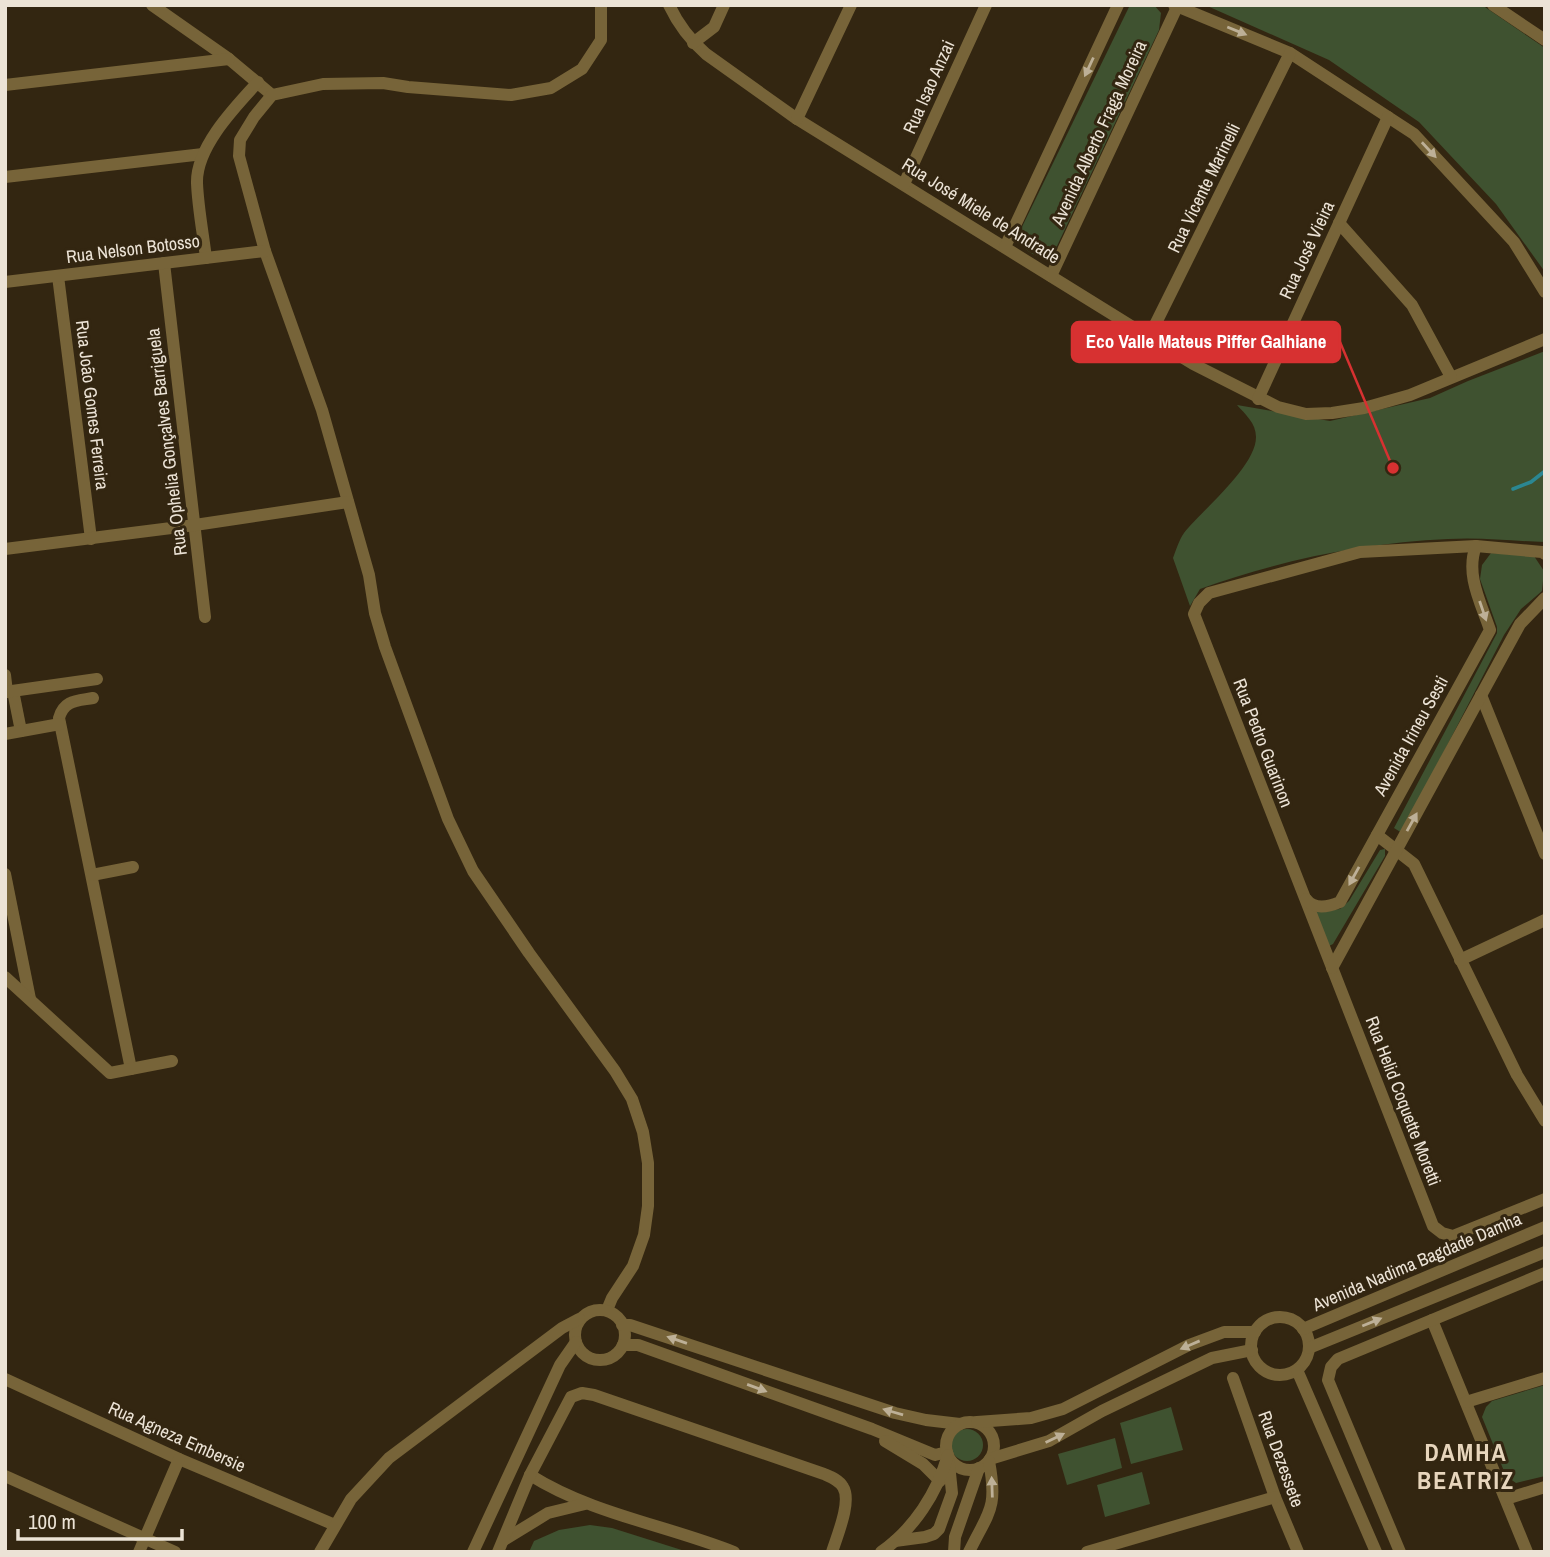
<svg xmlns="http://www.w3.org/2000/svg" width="1550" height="1557" font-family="'Archivo Narrow',sans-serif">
<rect width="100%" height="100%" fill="#332611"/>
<g fill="#3f5230">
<path d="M1132,5H1154L1161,13L1159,30L1057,246L1052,253L1039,257C1026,251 1020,247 1019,233L1129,7Z"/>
<polygon points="1205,5 1482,5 1545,48 1545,272 1496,204 1419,122 1329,60"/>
<path d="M1545,351V542C1513,541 1480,537 1448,539C1363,543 1280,560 1200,589L1190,606L1173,558C1176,550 1179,540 1184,533C1202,510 1256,467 1256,437C1256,423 1245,414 1237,405L1330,421L1430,398L1468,381Z"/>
<polygon points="1491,553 1534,556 1544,571 1542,591 1521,609 1504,635 1402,833 1394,828 1497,633 1497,627 1480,579 1482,565"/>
<polygon points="1385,849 1385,856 1333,944 1329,946 1316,912 1340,909 1349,901 1380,850"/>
<polygon points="1545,1385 1545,1476 1516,1483 1506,1476 1482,1417 1486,1407 1492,1401"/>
<polygon points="1171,1407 1183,1450 1131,1464 1120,1423"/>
<circle cx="967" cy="1445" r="16"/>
<polygon points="1115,1438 1122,1468 1067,1485 1058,1454"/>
<polygon points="1142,1472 1150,1504 1105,1517 1097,1485"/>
<polygon points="590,1525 612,1528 688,1552 529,1552 534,1541 559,1530"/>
</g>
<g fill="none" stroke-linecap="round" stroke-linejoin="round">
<polyline stroke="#2b8792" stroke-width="3.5" points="1513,489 1531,482 1545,471"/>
<g stroke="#776439" stroke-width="12">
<polyline points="152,5 229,59 272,95"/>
<polyline points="601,5 601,40 582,69 551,88 511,95 408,87 383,83 323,84 272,95 254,117 240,140 239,156 265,251 322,410 369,575 375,613 385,647 448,819 473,871 529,953 615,1071 632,1099 643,1132 648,1163 648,1206 644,1235 633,1266 612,1298 607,1310"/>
<path d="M669,5C678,24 690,40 706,54L797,119L1149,337L1193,364L1278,407L1306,414L1332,413L1364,408L1410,395L1545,339"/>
<polyline points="1174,5 1290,53 1414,134 1514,242 1545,292"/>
<polyline points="1493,5 1545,40"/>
<polyline points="693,43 714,27 724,5"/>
<polyline points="5,85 229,59"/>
<polyline points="797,119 851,5"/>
<polyline points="5,177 203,154"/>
<polyline points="904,184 986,5"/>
<polyline points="1339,223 1412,305 1451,377"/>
<polyline points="1005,247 1118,5"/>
<path d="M206,258C203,233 198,208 197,183C196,147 235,107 258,82"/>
<polyline points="164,263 205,617"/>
<polyline points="58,276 91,539"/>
<polyline points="1051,276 1178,5"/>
<polyline points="5,282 265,251"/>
<polyline points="1149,337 1290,53"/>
<polyline points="1258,399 1388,117"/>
<polyline points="5,549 195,525 348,502"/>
<polyline points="1545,554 1542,552 1476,546 1360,552 1209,593 1199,603 1194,614 1433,1226 1442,1233 1453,1236 1545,1199"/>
<polyline points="5,675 7,692"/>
<polyline points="13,691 21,731"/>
<polyline points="5,692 97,679"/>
<polyline points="1481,695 1545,854"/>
<path d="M93,698C77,701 64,700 59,718L131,1069"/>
<polyline points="5,734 60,724"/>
<polyline points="1377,835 1414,864 1517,1075 1545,1121"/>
<polyline points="5,874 30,999"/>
<polyline points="92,875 133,867"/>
<path d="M1306,899C1314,910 1328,907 1340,902L1490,630C1481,603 1465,574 1476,546"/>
<polyline points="1460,960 1545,920"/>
<polyline points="1332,968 1520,624 1545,598"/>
<polyline points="5,977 110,1073 172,1061"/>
<circle cx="600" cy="1335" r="25"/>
<circle cx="1280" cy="1346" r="29"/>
<polyline points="1432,1320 1527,1552"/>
<polyline points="622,1325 630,1325 895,1413 926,1420 960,1424"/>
<polyline points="1303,1329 1545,1227"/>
<polyline points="623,1345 638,1345 872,1429 935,1455 947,1452"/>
<polyline points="1309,1348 1545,1252"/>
<polyline points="1297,1370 1376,1552"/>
<polyline points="1233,1378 1275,1497 1298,1552"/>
<polyline points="5,1379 179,1459 335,1525"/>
<polyline points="1466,1402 1545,1378"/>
<circle cx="970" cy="1446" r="24"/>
<polyline points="977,1422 1031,1418 1063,1409 1189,1345 1224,1332 1255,1332"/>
<polyline points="885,1441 923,1464 940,1481"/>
<polyline points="990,1459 1049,1441 1102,1411 1212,1358 1252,1350"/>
<path d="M530,1475C592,1514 666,1525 734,1552"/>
<polyline points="5,1476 175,1552"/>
<polyline points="1506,1499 1545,1487"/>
<polyline points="504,1540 548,1513 585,1504"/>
<polyline points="895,1541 925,1537 934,1534 939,1529 952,1493 949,1463"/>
<polyline points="139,1552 179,1459"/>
<polyline points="320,1552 351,1499 389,1458 562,1328 579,1319"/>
<polyline points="473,1552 560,1365 576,1342"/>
<path d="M498,1552L530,1475L571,1397L582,1393L594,1395L824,1474C831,1477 839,1480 843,1487C852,1501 837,1536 832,1552"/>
<path d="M881,1552C914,1529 937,1493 948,1455"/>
<polyline points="954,1552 955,1537 979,1468"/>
<path d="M969,1552C989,1511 998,1509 989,1461"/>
<polyline points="1087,1552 1275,1497"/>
<polyline points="1400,1552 1328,1380 1331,1367 1338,1359 1545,1273"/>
</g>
</g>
<defs><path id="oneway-solid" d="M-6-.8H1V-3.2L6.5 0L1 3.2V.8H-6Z" transform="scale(1.75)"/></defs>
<g fill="#bdb097">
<use href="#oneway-solid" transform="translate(1237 31) rotate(22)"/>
<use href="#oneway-solid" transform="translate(1089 67) rotate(115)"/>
<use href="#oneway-solid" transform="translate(1429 150) rotate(47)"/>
<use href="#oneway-solid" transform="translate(1483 611) rotate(71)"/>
<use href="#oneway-solid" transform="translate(1412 822) rotate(-61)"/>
<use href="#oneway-solid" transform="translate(1354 876) rotate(119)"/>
<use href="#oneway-solid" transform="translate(1372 1322) rotate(-22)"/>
<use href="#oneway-solid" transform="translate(677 1340) rotate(-161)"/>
<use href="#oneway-solid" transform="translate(1190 1345) rotate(157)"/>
<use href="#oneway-solid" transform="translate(757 1388) rotate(20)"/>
<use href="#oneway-solid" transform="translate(893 1412) rotate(-164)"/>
<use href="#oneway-solid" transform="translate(1055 1438) rotate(-26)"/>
<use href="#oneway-solid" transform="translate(992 1487) rotate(-92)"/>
</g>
<g text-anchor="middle" stroke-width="6" stroke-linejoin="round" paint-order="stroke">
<g font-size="18" fill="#ece3d6" stroke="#332611">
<text transform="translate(929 87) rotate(-66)" y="6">Rua Isao Anzai</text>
<text transform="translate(1099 133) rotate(-65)" y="6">Avenida Alberto Fraga Moreira</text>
<text transform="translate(1204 188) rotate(-64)" y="6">Rua Vicente Marinelli</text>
<text transform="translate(981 211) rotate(32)" y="6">Rua José Miele de Andrade</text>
<text transform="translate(133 249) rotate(-7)" y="6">Rua Nelson Botosso</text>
<text transform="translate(1307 250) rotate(-65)" y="6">Rua José Vieira</text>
<text transform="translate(92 405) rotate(83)" y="6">Rua João Gomes Ferreira</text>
<text transform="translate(167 442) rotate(-97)" y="6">Rua Ophelia Gonçalves Barriguela</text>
<text transform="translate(1411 736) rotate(-61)" y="6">Avenida Irineu Sesti</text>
<text transform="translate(1263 743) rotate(69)" y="6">Rua Pedro Guarinon</text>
<text transform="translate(1403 1101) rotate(69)" y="6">Rua Helid Coquette Moretti</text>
<text transform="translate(1417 1262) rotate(-23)" y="6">Avenida Nadima Bagdade Damha</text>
<text transform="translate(177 1437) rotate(24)" y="6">Rua Agneza Embersie</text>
<text transform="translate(1281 1459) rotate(70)" y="6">Rua Dezessete</text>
</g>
<g font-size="24" font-weight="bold" letter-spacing="2" fill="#e7d5bc" stroke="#332611">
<text x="1466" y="1461">DAMHA<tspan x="1466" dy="28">BEATRIZ</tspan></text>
</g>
</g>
<path fill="none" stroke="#d73131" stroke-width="2.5" d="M1393 468L1340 342"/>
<circle fill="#d73131" stroke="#332611" stroke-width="2.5" cx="1393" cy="468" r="7"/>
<rect fill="#d73131" stroke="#d73131" stroke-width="2.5" x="1072" y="322" width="268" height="40" rx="7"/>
<g font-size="19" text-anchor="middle" font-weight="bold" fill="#fff">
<text x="1206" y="348">Eco Valle Mateus Piffer Galhiane</text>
</g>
<rect width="1550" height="1557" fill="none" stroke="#ece3d6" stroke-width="14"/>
<path d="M18 1529v10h164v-10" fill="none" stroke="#ece3d6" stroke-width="3.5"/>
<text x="28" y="1529" font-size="21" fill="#ece3d6" stroke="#332611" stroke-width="5" paint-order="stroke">100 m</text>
</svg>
